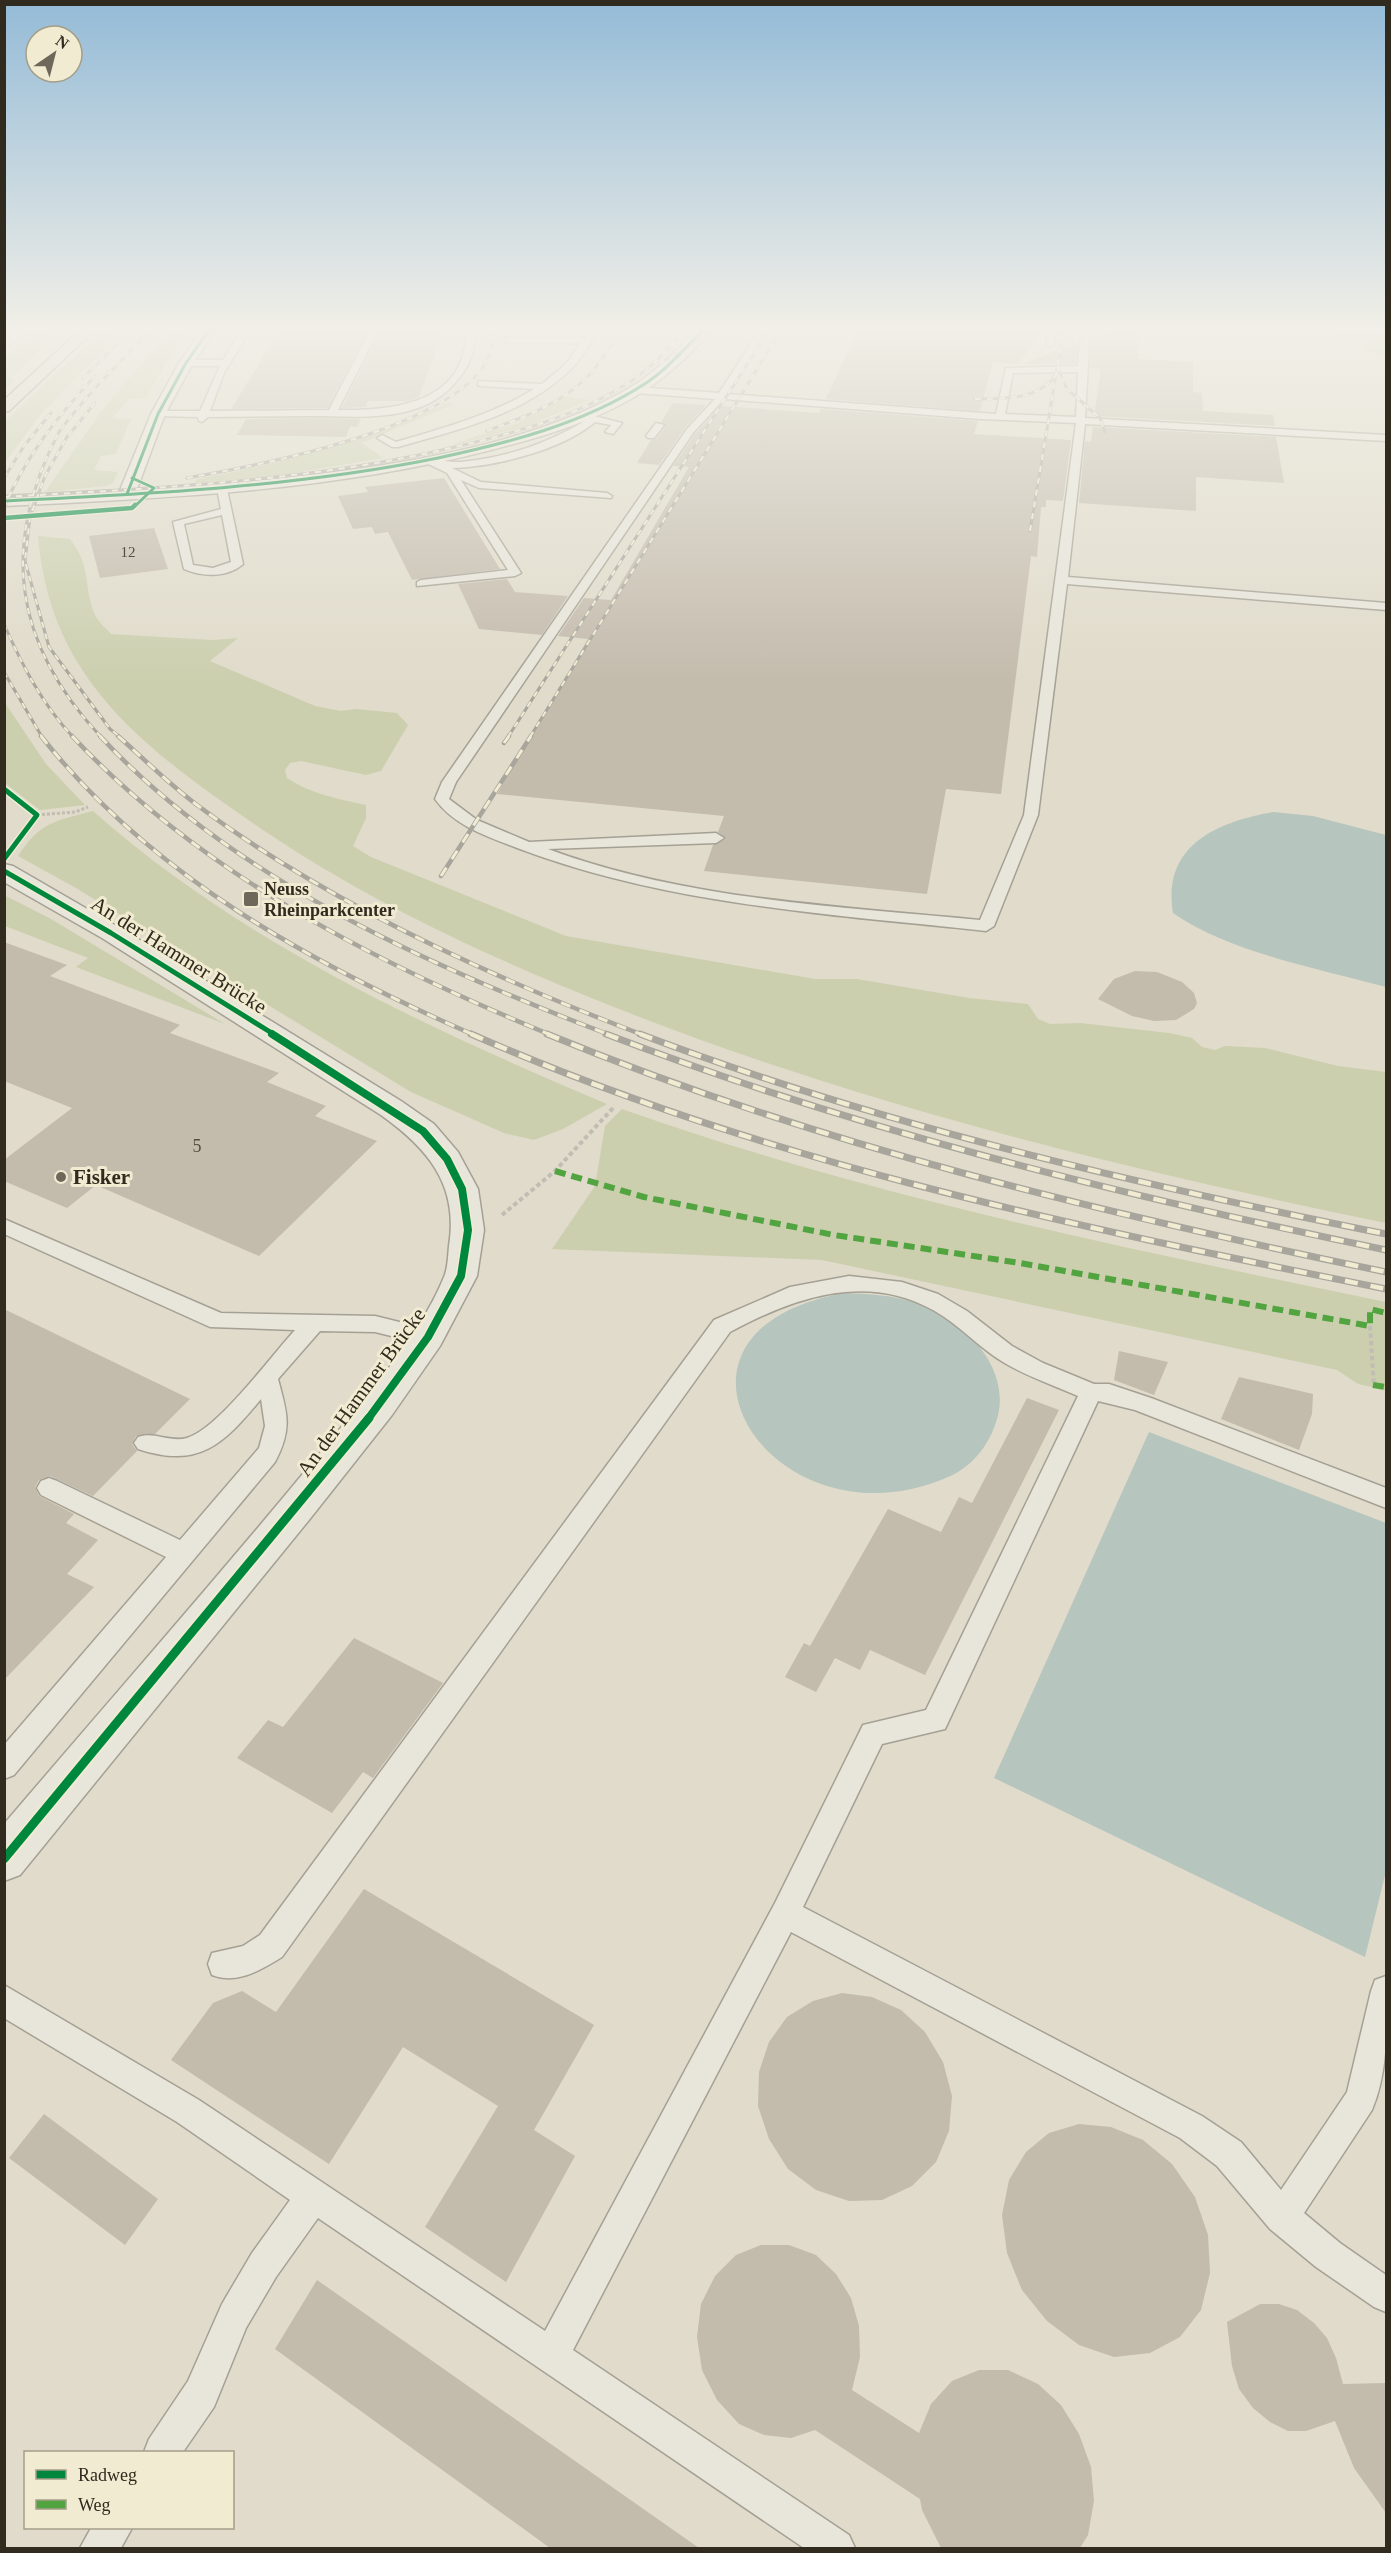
<svg xmlns="http://www.w3.org/2000/svg" width="1391" height="2553" font-family="'Times New Roman',serif">
<rect width="100%" height="100%" fill="#e0dbca"/>
<g fill="#cbcfae">
<polygon points="42,327 63,327 11,378 16,380 5,389 5,357"/>
<polygon points="106,327 126,327 41,414 5,462 5,421"/>
<polygon points="173,327 192,327 171,354 146,398 129,399 112,418 131,419 116,454 101,456 94,470 118,472 113,483 106,486 45,492 101,412"/>
<polygon points="1202,327 1386,327 1386,356 1366,351 1360,345 1363,341 1355,338 1332,337 1320,331 1276,333 1230,327 1204,330"/>
<polygon points="566,397 590,400 527,426 442,448 517,423"/>
<path d="M448,403L454,404L362,443L383,458L276,476L195,483L197,479C286,463 365,441 448,403Z"/>
<path d="M38,536L70,539C92,566 83,588 95,615C98,622 106,628 111,634L212,640L238,638L210,661L315,706L341,711L356,709L397,713L408,725L381,771L366,775L301,761L290,763L285,770L287,778C311,794 338,799 366,805V818L353,846L371,857L566,936L815,979H857L969,998L1028,1004L1038,1019L1050,1024L1080,1023L1169,1033L1192,1038L1202,1047L1215,1050L1225,1046L1265,1048L1338,1066L1386,1072V1223C1124,1169 863,1106 614,1007C483,955 355,896 240,814C181,773 117,727 78,663C54,624 42,582 38,536Z"/>
<polygon points="5,703 46,764 85,805 40,810 5,783"/>
<path d="M93,811C242,943 425,1027 607,1104L563,1129L534,1140L504,1133L411,1092L76,888L18,856C40,822 55,821 93,811Z"/>
<polygon points="4,895 51,919 225,1024 76,967 88,958 5,926"/>
<path d="M622,1109C870,1197 1130,1249 1386,1302V1390L1358,1384L1337,1370L822,1260L552,1249L595,1186L605,1126Z"/>
</g>
<g fill="#b6c5bd">
<path d="M1273,812L1313,816L1386,835V987C1320,969 1228,952 1173,913C1162,845 1217,822 1273,812Z"/>
<path d="M845,1293C869,1294 893,1295 916,1303C965,1319 1016,1371 995,1425C987,1448 970,1468 948,1477C773,1554 628,1331 845,1293Z"/>
<polygon points="1149,1432 1386,1523 1386,1871 1365,1957 994,1778"/>
</g>
<g fill="#c3bbac">
<polygon points="282,327 370,327 328,408 231,409"/>
<polygon points="382,327 445,327 419,397 408,401 368,401 366,407 342,408"/>
<polygon points="859,327 1045,327 1018,364 993,362 980,411 826,399"/>
<polygon points="1115,330 1140,332 1138,359 1193,362 1193,392 1202,393 1203,411 1273,415 1275,426 1094,416 1101,369 1090,368 1092,338"/>
<polygon points="1078,343 1076,364 1022,364"/>
<polygon points="673,403 706,405 685,428 659,465 637,463 651,440 656,439 666,426 661,422"/>
<polygon points="721,406 819,413 821,409 978,421 974,434 1071,440 1063,501 1046,500 1046,507 1041,507 1037,557 1031,556 1001,794 946,789 927,894 704,871 713,845 726,839 718,832 724,816 497,794 588,639 558,636 584,598 611,600 689,467 673,466 695,434"/>
<polygon points="246,419 309,418 361,419 357,427 350,427 346,437 237,435"/>
<polygon points="1093,427 1276,437 1284,483 1196,477 1196,511 1079,503 1085,441 1091,442"/>
<polygon points="444,478 500,569 412,580 388,532 375,534 372,527 353,529 338,496 368,492 365,487"/>
<polygon points="154,528 168,569 100,578 89,536"/>
<polygon points="507,579 515,592 568,596 542,635 479,629 458,584"/>
<polygon points="4,942 67,965 50,976 180,1025 170,1033 279,1073 267,1082 326,1106 315,1116 377,1141 259,1256 96,1185 67,1208 4,1181 4,1160 72,1108 4,1081"/>
<polygon points="1135,971 1157,972 1182,982 1194,993 1197,1003 1194,1009 1176,1020 1154,1021 1132,1016 1098,999 1114,979"/>
<polygon points="4,1309 190,1399 155,1434 136,1436 132,1444 137,1451 93,1496 50,1476 39,1480 35,1487 39,1496 74,1514 66,1523 98,1540 67,1574 94,1587 4,1680"/>
<polygon points="1119,1351 1168,1362 1154,1395 1114,1380"/>
<polygon points="1239,1377 1313,1394 1312,1414 1299,1450 1221,1419"/>
<polygon points="1027,1398 1059,1410 925,1675 870,1650 860,1670 835,1658 816,1692 785,1677 804,1643 810,1646 888,1509 941,1532 959,1497 972,1503"/>
<polygon points="354,1638 443,1683 373,1778 363,1772 332,1813 237,1758 268,1720 283,1727"/>
<polygon points="364,1889 594,2025 534,2130 575,2156 506,2282 425,2227 498,2106 403,2047 329,2164 171,2060 213,2003 242,1991 276,2012"/>
<polygon points="842,1993 872,1997 901,2010 925,2032 943,2062 952,2096 949,2131 936,2162 912,2186 882,2200 849,2201 816,2190 788,2169 769,2139 758,2106 759,2072 769,2042 787,2017 813,2001"/>
<polygon points="44,2114 158,2199 125,2245 9,2158"/>
<polygon points="1079,2124 1111,2127 1143,2140 1172,2164 1195,2197 1208,2235 1210,2273 1201,2310 1180,2337 1150,2353 1114,2357 1079,2345 1047,2321 1022,2290 1007,2253 1002,2215 1009,2180 1026,2152 1049,2133"/>
<polygon points="761,2245 789,2245 816,2255 836,2274 851,2298 859,2326 860,2357 852,2390 919,2433 931,2404 952,2381 979,2370 1008,2370 1038,2384 1061,2405 1079,2434 1091,2467 1094,2501 1088,2535 1080,2548 941,2548 922,2510 920,2499 815,2430 791,2438 764,2435 739,2424 717,2400 702,2370 697,2337 701,2304 715,2276 736,2255"/>
<polygon points="317,2280 699,2548 550,2548 275,2349"/>
<polygon points="1260,2304 1279,2304 1297,2310 1314,2323 1327,2338 1336,2358 1343,2384 1386,2383 1386,2513 1354,2468 1335,2421 1306,2431 1288,2431 1270,2422 1253,2408 1239,2389 1232,2366 1227,2322"/>
</g>
<g fill="none" stroke-linecap="round" stroke-linejoin="round">
<defs>
<g id="service">
<polygon points="4,327 31,327 32,328 28,330 4,330"/>
<path d="M244,327H252L224,373L210,411L329,410L372,327H380L338,410C397,411 469,402 466,327H474C476,347 472,362 459,378C424,425 360,416 309,416C275,416 241,417 208,417L202,422L199,421L198,417L155,416L153,414L158,411H200L220,366H186L182,363L186,360H223Z"/>
<path d="M593,327H601C591,342 582,359 569,371C523,415 457,430 398,447H392L377,438L382,435L396,442C443,428 492,415 534,389L481,386L478,385V381L542,384L566,364L581,343H507L504,338H585Z"/>
<path d="M762,327H770L728,394L996,414L1006,368L1078,366L1082,327H1090L1085,418L1386,435V441L1085,424L1068,577L1386,603V610L1067,584L1038,815L994,926L986,931C829,914 669,905 520,849C489,837 455,827 435,799L442,782L687,429L715,399L636,393L631,390L636,387L719,393ZM1078,372L1076,417L1005,414L1013,373ZM724,399L980,419L1076,423L1024,815L980,920C836,906 685,900 548,849L716,843L724,838L716,833L529,842L477,820L449,799L456,782L693,433Z"/>
<polygon points="1050,327 1058,327 1054,344 1050,347 1046,344"/>
<path d="M582,413L622,423L613,434L605,432L611,425L595,422C562,450 495,467 452,468L481,482L607,493L612,496L611,498L479,488L461,480L521,573L515,576L417,586V582L421,580L508,570L447,473L424,462V458C433,457 447,463 461,462C504,458 546,444 583,422L574,417Z"/>
<polygon points="656,423 664,425 654,438 648,438 646,436"/>
<path d="M222,486L227,489L243,564C227,578 202,577 184,569L173,522L221,509L217,489ZM222,515L231,562L213,568L193,565L184,524Z"/>
<path d="M4,1219L221,1313L375,1316L436,1331L439,1337L436,1343L428,1345L375,1332L320,1331L278,1379C287,1413 293,1428 275,1462L14,1775L4,1779V1745L166,1557L41,1495L37,1488L41,1481L49,1478L57,1481L180,1540L259,1448L265,1426L261,1399C223,1445 199,1469 138,1449L134,1443L138,1437C154,1431 170,1443 187,1438C218,1429 271,1356 295,1330L210,1327L4,1234Z"/>
<path d="M849,1276L902,1282L938,1294L967,1311L1012,1346L1043,1363L1094,1384H1109L1151,1398L1386,1488V1508L1135,1410L1098,1401L945,1729L882,1744L803,1907L1202,2116L1241,2142L1281,2190L1347,2092L1371,1991L1375,1980L1386,1976C1386,2021 1390,2067 1372,2110L1304,2213L1340,2243L1386,2275V2312L1374,2307L1316,2267L1270,2229L1217,2166L1180,2138L791,1932L573,2350L849,2535L855,2548H804L318,2218L276,2277L246,2328L214,2407L183,2452H144L149,2439L188,2381L222,2304L252,2253L290,2200L177,2122L4,2018V1985L199,2100L545,2331L775,1903L863,1725L926,1710L1078,1396C1053,1385 1026,1376 1003,1362C978,1347 959,1324 933,1310C865,1272 793,1298 730,1332L282,1957C260,1970 238,1985 212,1975L208,1964L212,1953L243,1946L260,1935L714,1320L790,1287Z"/>
<polygon points="91,2528 132,2528 121,2548 80,2548"/>
</g>
<g id="minor">
<polygon points="21,327 36,327 4,349 4,338"/>
<path d="M205,327H218L193,363L165,414L137,489C286,480 512,464 639,382C661,367 680,346 699,327H713C696,349 673,371 650,387C603,419 546,436 491,450C332,491 167,498 4,506V496L120,490L151,414L179,363Z"/>
<path d="M4,864L13,866L120,928L401,1101L434,1124L458,1152L478,1189L484,1230L477,1276L440,1346L392,1415L309,1520L20,1875L4,1881V1824C108,1702 214,1582 316,1458C358,1406 419,1339 444,1277C448,1268 448,1256 449,1246C459,1184 427,1148 381,1115L102,938L4,882Z"/>
</g>
<polygon id="primary" points="84,327 98,327 9,411 4,412 4,400"/>
</defs>
<use href="#service" stroke="#a5a094" stroke-width="3"/>
<use href="#minor" stroke="#a5a094" stroke-width="3"/>
<use href="#primary" stroke="#8a857a" stroke-width="3"/>
<polyline stroke="#c1bdb3" stroke-width="3" stroke-dasharray="3 2" stroke-linecap="butt" points="37,815 75,812 88,807"/>
<g stroke="#c1bdb3" stroke-width="4" stroke-dasharray="4.5 3" stroke-linecap="butt">
<polyline points="502,1215 555,1171 613,1108"/>
<polyline points="1370,1326 1374,1387"/>
</g>
<use href="#service" fill="#e8e6db" fill-rule="evenodd"/>
<use href="#minor" fill="#e8e6db" fill-rule="evenodd"/>
<use href="#primary" fill="#dfdccd" fill-rule="evenodd"/>
<defs>
<g id="rail-far2">
<polyline points="659,364 720,327"/>
<polyline points="1057,366 1067,389 1100,418 1105,432"/>
<polyline points="83,378 134,327"/>
<path d="M975,399C1004,398 1036,401 1055,376"/>
<polyline points="95,403 67,437 45,476 30,517 25,561 49,647 110,729 120,737"/>
<path d="M487,431C524,417 564,403 591,373C604,359 613,342 623,327"/>
<polyline points="4,478 24,446 51,413"/>
<path d="M187,478C250,467 514,420 491,327"/>
<path d="M4,497C155,488 307,482 455,447C514,433 574,417 625,385C650,370 669,348 689,327"/>
<path d="M4,508C25,457 58,416 95,376"/>
<polyline points="1030,531 1064,327"/>
<path d="M4,624C22,665 42,704 73,737"/>
<polyline points="4,672 42,737"/>
<path d="M101,737C13,643 0,545 59,432C87,394 121,361 154,327"/>
<polyline points="508,737 771,327"/>
<polyline points="530,737 783,327"/>
</g>
<g id="rail-far1">
<path d="M41,736C151,876 314,965 474,1035"/>
<path d="M72,736C201,874 378,964 551,1035"/>
<path d="M100,736C231,878 431,967 610,1035"/>
<path d="M118,736C144,759 169,784 197,805C326,902 493,978 643,1035"/>
<polyline points="504,743 509,736"/>
<polyline points="441,876 531,736"/>
</g>
<g id="rail">
<path d="M471,1034C762,1162 1075,1227 1386,1289"/>
<path d="M547,1034C817,1145 1101,1213 1386,1272"/>
<path d="M606,1034C859,1131 1121,1195 1386,1250"/>
<path d="M640,1034C882,1126 1132,1183 1386,1234"/>
</g>
</defs>
<use href="#rail-far2" stroke="#a7a59c" stroke-width="3"/>
<use href="#rail-far1" stroke="#a7a59c" stroke-width="4.5"/>
<use href="#rail" stroke="#a7a59c" stroke-width="7"/>
<use href="#rail-far2" stroke="#f0ebd1" stroke-width="2" stroke-dasharray="6" stroke-linecap="butt"/>
<use href="#rail-far1" stroke="#f0ebd1" stroke-width="3" stroke-dasharray="10" stroke-linecap="butt"/>
<use href="#rail" stroke="#f0ebd1" stroke-width="4.5" stroke-dasharray="13" stroke-linecap="butt"/>
<g stroke="#52a441" stroke-width="6" stroke-dasharray="11 6" stroke-linecap="butt">
<polyline points="555,1171 644,1197 834,1235 1020,1263 1370,1326 1370,1309 1386,1313"/>
<polyline points="1373,1385 1386,1387"/>
</g>
<defs>
<g id="cycleway-far4">
<polyline points="132,478 154,488 134,507"/>
<polyline points="127,494 158,414 186,363 211,327"/>
<path d="M4,501C149,494 295,487 438,458C508,443 582,424 643,385C667,370 686,347 706,327"/>
</g>
<polyline id="cycleway-far3" points="4,518 132,508 135,505"/>
<g id="cycleway-far2">
<polyline points="4,789 37,815 4,859"/>
<polyline points="4,871 111,933 275,1035"/>
</g>
<polyline id="cycleway-far1" points="272,1034 423,1131 447,1159 462,1189 468,1230 461,1276 428,1337 368,1419"/>
<polyline id="cycleway" points="4,1859 369,1418"/>
</defs>
<use href="#cycleway-far4" stroke="#f0ebd1" stroke-width="4.5"/>
<use href="#cycleway-far3" stroke="#f0ebd1" stroke-width="7"/>
<use href="#cycleway-far2" stroke="#f0ebd1" stroke-width="8"/>
<use href="#cycleway-far1" stroke="#f0ebd1" stroke-width="11"/>
<use href="#cycleway" stroke="#f0ebd1" stroke-width="13"/>
<use href="#cycleway-far4" stroke="#00873e" stroke-width="3"/>
<use href="#cycleway-far3" stroke="#00873e" stroke-width="4.5"/>
<use href="#cycleway-far2" stroke="#00873e" stroke-width="5"/>
<use href="#cycleway-far1" stroke="#00873e" stroke-width="8"/>
<use href="#cycleway" stroke="#00873e" stroke-width="9"/>
</g>
<linearGradient id="sky" x2="0" y2="1"><stop stop-color="#94bbd7"/><stop offset="0.48" stop-color="#f1efe7"/><stop offset="1" stop-color="#f1efe7" stop-opacity="0"/></linearGradient>
<rect width="1391" height="684" fill="url(#sky)"/>
<g fill="#6e685a" stroke="#f0ebd1" stroke-width="2">
<rect x="243" y="891" width="16" height="16" rx="3"/>
<circle cx="61" cy="1177" r="6"/>
</g>
<g text-anchor="middle" stroke-width="6" stroke-linejoin="round" paint-order="stroke">
<g font-size="15" fill="#564e42">
<text x="128" y="557">12</text>
</g>
<g font-size="18" font-weight="bold" fill="#312a1e" stroke="#f0ebd1" text-anchor="start">
<text x="264" y="895">Neuss<tspan x="264" dy="21">Rheinparkcenter</tspan></text>
</g>
<g font-size="18" fill="#564e42">
<text x="197" y="1152">5</text>
</g>
<g font-size="21" fill="#312a1e" stroke="#f0ebd1">
<text transform="translate(179 955) rotate(32)" y="7">An der Hammer Brücke</text>
<text transform="translate(361 1392) rotate(-54)" y="7">An der Hammer Brücke</text>
</g>
<g font-size="21" font-weight="bold" fill="#312a1e" stroke="#f0ebd1" text-anchor="start">
<text x="73" y="1184">Fisker</text>
</g>
</g>
<rect width="1391" height="2553" fill="none" stroke="#312a1e" stroke-width="12"/>
<rect x="24" y="2451" width="210" height="78" fill="#f0ebd1" stroke="#a49e89" stroke-width="1.5"/>
<rect x="36" y="2470" width="30" height="9" fill="#00873e" stroke="#a49e89" stroke-width="1.5"/>
<text x="78" y="2481" font-size="18" fill="#312a1e">Radweg</text>
<rect x="36" y="2500" width="30" height="9" fill="#52a441" stroke="#a49e89" stroke-width="1.5"/>
<text x="78" y="2511" font-size="18" fill="#312a1e">Weg</text>
<g transform="translate(54 54) rotate(35)"><circle r="28" fill="#f0ebd1" stroke="#a49e89" stroke-width="1.5"/>
<path d="M0-4.5L10 22L0 15L-10 22Z" fill="#6e685a"/>
<text y="-9" font-size="16" font-weight="bold" text-anchor="middle" fill="#312a1e">N</text>
</g>
</svg>
